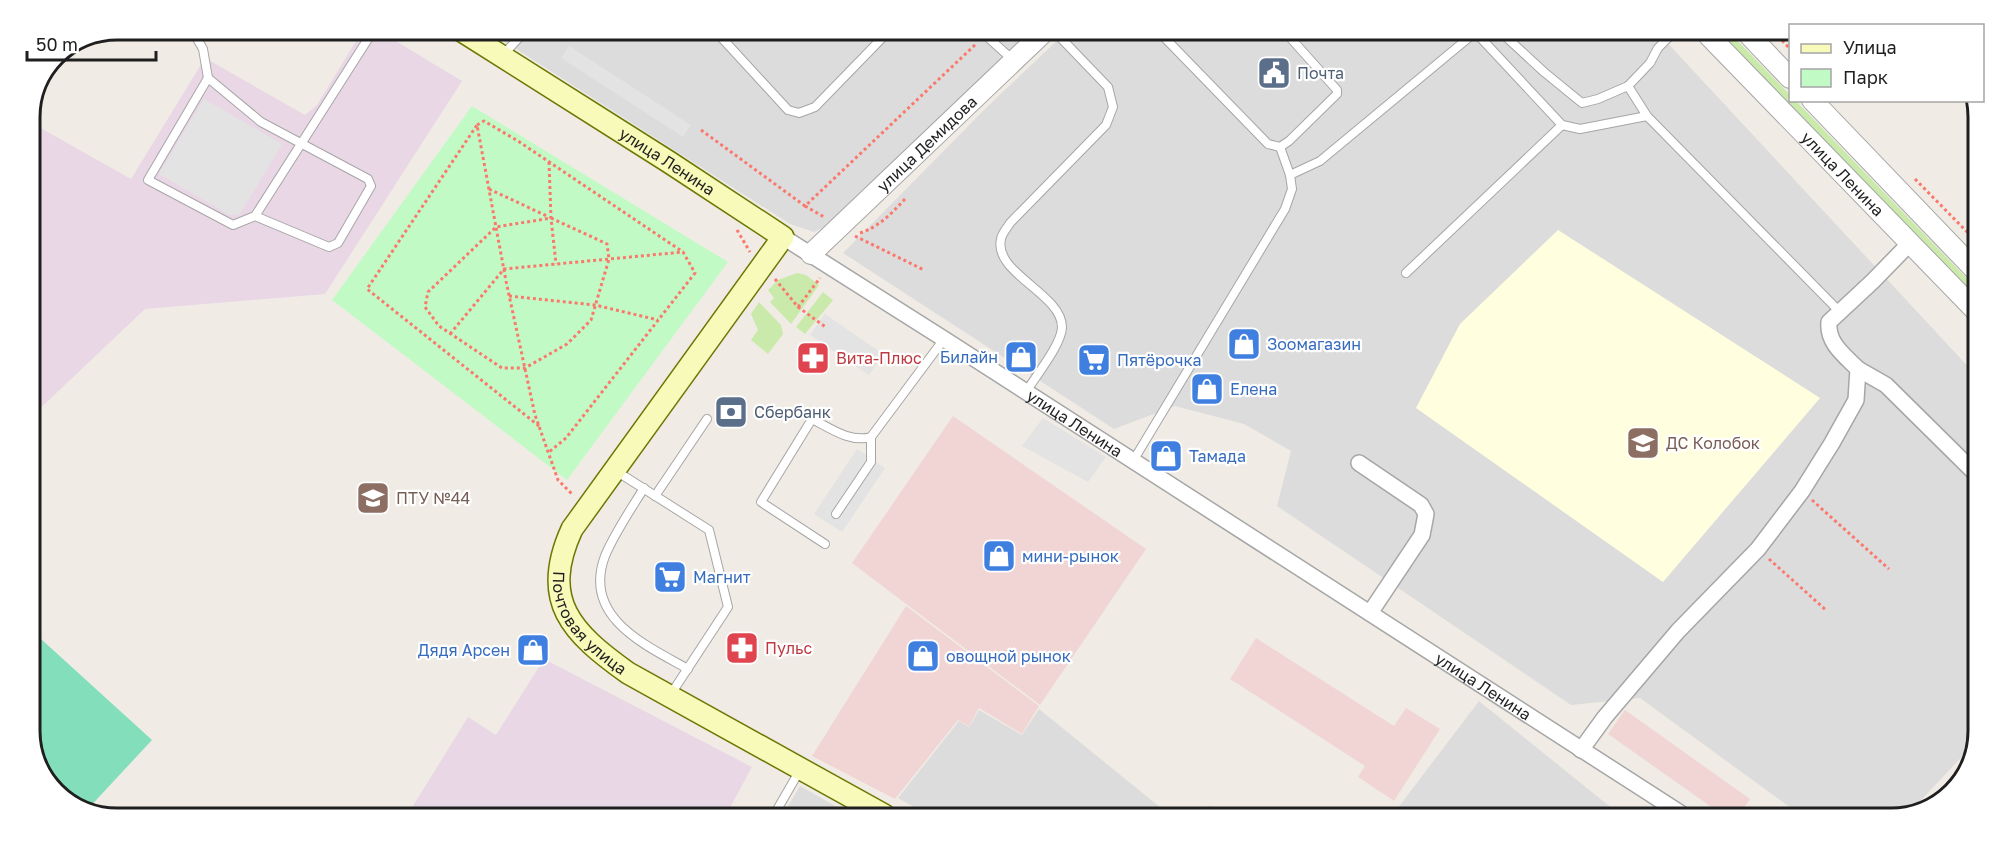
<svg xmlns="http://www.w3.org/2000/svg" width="2008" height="849" font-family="'Golos Text',sans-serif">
<rect width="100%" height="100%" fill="#f0ece5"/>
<g fill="#dddcdc">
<polygon points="488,31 1034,33 836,221 814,232 790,224"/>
<polygon points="1065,33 1661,36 1975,374 1972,746 1908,814 1891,819 1806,819 1640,698 1571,705 1277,506 1291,451 1244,424 1175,406 1114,429 843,253 987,107"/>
<polygon points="1479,701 1624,818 1391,817"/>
<polygon points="1039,709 1166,812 1211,806 1229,817 930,816 898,798 959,721 969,727 979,710 1022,735"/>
<polygon points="800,786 851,815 783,815"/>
</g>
<g fill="#f1d5d4">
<polygon points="953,416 1146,549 1040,705 852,563"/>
<polygon points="906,606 1039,706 1022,734 979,708 969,726 958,720 895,799 812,756"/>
<polygon points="1256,638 1394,726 1406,708 1440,729 1394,801 1358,777 1365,766 1230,679"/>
<polygon points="1625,710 1750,799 1737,818 1727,818 1608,734"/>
</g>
<g fill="#e9d7e6">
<polygon points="362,31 379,31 462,81 325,294 145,309 30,418 30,122 131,179 205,58 305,115 317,105"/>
<polygon points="544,659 752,767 726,815 408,814 468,717 496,735"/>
</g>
<polygon fill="#ffffdf" points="1558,230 1820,398 1663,582 1416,408 1460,324"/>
<g fill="#caeaab">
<polygon points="1721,36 1733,36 1790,95 1790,100 1796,101 1976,288 1976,301"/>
<polygon points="797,273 806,275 819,285 791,324 770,302 774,298 768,290 778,280"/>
<polygon points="823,292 833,300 805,334 796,327"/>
<polygon points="759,302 781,325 783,334 768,354 751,340 758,330 751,314"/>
</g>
<polygon fill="#c2fac6" points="472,106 728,262 567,480 332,300"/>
<polygon fill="#83dfbb" points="30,629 152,740 85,812 48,785 30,738"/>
<g fill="#e3e3e3">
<polygon points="569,46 691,125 683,137 561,58"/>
<polygon points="204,99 282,144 240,214 230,215 159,174"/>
<polygon points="825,314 883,354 869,375 810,335"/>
<polygon points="1043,418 1106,457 1088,482 1022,446"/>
<polygon points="857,449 885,468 842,532 814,514"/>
</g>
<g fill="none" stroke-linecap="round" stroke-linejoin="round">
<defs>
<g id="service">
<polyline points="192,30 203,49 208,78"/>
<polyline points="719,32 720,36 788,110 799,113 815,107 887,33"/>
<polyline points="983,33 1013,60"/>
<polyline points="1161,34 1268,144 1280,147 1289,141 1337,94 1337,90 1287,34"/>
<polyline points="1478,35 1562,125 1580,129 1647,116"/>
<polyline points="1504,35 1544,72 1582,103 1598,99 1628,86 1647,116 1839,311"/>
<polyline points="503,55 525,31"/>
<polyline points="1628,86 1650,63 1658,48 1670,36"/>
<polyline points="1290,175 1320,161 1472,35"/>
<polyline points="255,216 233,225 148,180 208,78 261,122 368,179 371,186 338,243 329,247 255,216 373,31"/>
<polyline points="1406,273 1562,125"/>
<path d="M1026,392C1035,377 1062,344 1062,327C1062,294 993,273 1001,239C1002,233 1008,227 1010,223L1106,125L1113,107L1108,87L1056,33"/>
<polyline points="1133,461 1285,209 1292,189 1290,175 1280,147"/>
<polyline points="616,471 709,530 728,607 671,694"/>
<path d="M644,488C631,509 614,534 605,556C582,617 645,645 688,669"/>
<polyline points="655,496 707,419"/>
<polyline points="836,514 871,462 871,437"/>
<path d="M825,544L761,502L812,419C830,428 850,443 871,437L944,339"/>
<polyline points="774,815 800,770"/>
</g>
<g id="minor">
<path id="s1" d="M783,237L944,339L1688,818"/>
<polyline points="1858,369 1886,385 1974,472"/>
<polyline points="1359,463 1421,505 1426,514 1422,535 1370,613"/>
<path d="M1581,750L1605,717L1678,631L1758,549L1802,491L1832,443L1856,400L1858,369C1844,355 1827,343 1829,322L1873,281L1910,243"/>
</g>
<g id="tertiary">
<path id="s2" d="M1709,36L1976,311"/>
<polyline points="1750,36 1790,78"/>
<polyline points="1812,100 1976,271"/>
<path id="s3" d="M811,254L1043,33"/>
</g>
<g id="secondary">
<path id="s4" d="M462,31L669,162L783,237L572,529C539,601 572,633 628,673L884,815"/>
</g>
</defs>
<use href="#service" stroke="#a6a6a6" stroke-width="10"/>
<use href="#minor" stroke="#a6a6a6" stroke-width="18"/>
<use href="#tertiary" stroke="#a6a6a6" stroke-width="22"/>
<use href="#secondary" stroke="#6c7804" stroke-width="24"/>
<g stroke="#fa796c" stroke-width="3" stroke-dasharray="3 3" stroke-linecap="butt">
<polyline points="432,31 445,40"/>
<polyline points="1778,36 1790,49"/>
<polyline points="477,125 484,121 518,141 683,252 695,273 566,438 549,452"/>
<polyline points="701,130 805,206 976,44"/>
<polyline points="549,162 551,218 556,264"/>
<polyline points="1915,179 1977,242"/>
<polyline points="489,189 549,217"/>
<polyline points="805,206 824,217"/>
<polygon points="551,218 607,244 609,259 591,320 567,344 525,368 502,368 439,326 425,307 428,292 496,227"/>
<polyline points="737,230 750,252"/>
<path d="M860,233C879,227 892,213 905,199"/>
<polyline points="855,236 924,270"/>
<polyline points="775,279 798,307 827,328"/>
<polyline points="509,296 595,305 658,320"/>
<polyline points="798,307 820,278"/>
<polyline points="450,334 504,269 683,252"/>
<polyline points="539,426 367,289 477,125 506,281 535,415 558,480 573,495"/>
<polyline points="1812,500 1889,569"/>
<polyline points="1769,559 1826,610"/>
</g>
<use href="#service" stroke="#fff" stroke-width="8"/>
<use href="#minor" stroke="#fff" stroke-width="15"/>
<use href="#tertiary" stroke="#fff" stroke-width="20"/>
<use href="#secondary" stroke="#f7fab9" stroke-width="21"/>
</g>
<defs>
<symbol id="civic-square" viewBox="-11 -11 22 22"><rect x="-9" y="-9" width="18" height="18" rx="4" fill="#5c6f8a" stroke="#fff"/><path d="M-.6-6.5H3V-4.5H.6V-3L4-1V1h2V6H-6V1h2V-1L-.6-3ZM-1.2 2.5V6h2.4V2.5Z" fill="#fff"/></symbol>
<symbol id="shop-square" viewBox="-11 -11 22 22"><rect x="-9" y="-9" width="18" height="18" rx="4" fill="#3f7fe0" stroke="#fff"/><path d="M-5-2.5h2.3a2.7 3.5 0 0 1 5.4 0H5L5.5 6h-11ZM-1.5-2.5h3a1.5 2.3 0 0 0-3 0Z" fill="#fff"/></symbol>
<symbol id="pharmacy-square" viewBox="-11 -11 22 22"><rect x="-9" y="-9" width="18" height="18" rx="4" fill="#e0444e" stroke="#fff"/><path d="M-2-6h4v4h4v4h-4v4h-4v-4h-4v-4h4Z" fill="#fff"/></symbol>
<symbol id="supermarket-square" viewBox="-11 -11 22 22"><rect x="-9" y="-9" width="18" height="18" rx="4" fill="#3f7fe0" stroke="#fff"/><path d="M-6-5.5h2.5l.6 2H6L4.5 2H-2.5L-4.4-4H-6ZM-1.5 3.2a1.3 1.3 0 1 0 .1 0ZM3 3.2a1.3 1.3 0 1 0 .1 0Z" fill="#fff"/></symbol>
<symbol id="bank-square" viewBox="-11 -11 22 22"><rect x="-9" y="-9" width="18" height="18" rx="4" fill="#5c6f8a" stroke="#fff"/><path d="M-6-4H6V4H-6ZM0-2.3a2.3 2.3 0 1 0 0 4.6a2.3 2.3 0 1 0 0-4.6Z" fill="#fff"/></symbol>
<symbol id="school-square" viewBox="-11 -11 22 22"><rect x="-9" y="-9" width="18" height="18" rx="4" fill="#8d6e63" stroke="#fff"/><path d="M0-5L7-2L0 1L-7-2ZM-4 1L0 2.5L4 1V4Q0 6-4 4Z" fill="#fff"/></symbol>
<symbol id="university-square" viewBox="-11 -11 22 22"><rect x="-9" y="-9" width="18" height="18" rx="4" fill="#8d6e63" stroke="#fff"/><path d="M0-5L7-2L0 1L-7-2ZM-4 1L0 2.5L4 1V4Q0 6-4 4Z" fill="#fff"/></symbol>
</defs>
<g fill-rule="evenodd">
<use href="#civic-square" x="1255" y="54" width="38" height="38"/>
<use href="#shop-square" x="1225" y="325" width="38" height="38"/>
<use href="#shop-square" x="1002" y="338" width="38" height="38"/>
<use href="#pharmacy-square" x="794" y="339" width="38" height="38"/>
<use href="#supermarket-square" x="1075" y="341" width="38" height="38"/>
<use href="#shop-square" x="1188" y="370" width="38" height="38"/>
<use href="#bank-square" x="712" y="393" width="38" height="38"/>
<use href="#school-square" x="1624" y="424" width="38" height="38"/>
<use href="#shop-square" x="1147" y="437" width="38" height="38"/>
<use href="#university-square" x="354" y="479" width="38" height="38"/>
<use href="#shop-square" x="980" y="537" width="38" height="38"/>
<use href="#supermarket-square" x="651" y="558" width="38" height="38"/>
<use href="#pharmacy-square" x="723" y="629" width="38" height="38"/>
<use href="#shop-square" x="514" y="631" width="38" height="38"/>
<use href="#shop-square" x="904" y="637" width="38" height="38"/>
</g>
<g text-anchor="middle" stroke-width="4.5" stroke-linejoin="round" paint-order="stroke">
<g font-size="16" fill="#4e5e75" stroke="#fff" text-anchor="start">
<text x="1297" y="79">Почта</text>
<text x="754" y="418">Сбербанк</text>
</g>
<g font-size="16" fill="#1f1f1f" stroke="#fff">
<text dy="6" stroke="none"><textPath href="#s3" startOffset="160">улица Демидова</textPath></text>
<text dy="6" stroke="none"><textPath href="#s4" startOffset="243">улица Ленина</textPath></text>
<text dy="6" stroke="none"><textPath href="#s2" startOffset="192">улица Ленина</textPath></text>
<text dy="6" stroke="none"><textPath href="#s1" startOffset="346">улица Ленина</textPath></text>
<text dy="6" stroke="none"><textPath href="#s4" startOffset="849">Почтовая улица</textPath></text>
<text dy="6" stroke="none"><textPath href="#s1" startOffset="832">улица Ленина</textPath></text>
</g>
<g font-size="16" fill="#366cbe" stroke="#fff" text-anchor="start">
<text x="1267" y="350">Зоомагазин</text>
<text x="998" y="363" text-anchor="end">Билайн</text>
<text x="1117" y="366">Пятёрочка</text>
<text x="1230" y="395">Елена</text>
<text x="1189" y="462">Тамада</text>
<text x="1022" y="562">мини-рынок</text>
<text x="693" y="583">Магнит</text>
<text x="510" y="656" text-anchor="end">Дядя Арсен</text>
<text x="946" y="662">овощной рынок</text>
</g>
<g font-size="16" fill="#be3a42" stroke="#fff" text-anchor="start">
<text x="836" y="364">Вита-Плюс</text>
<text x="765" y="654">Пульс</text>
</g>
<g font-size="16" fill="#785e54" stroke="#fff" text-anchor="start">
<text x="1666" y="449">ДС Колобок</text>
<text x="396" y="504">ПТУ №44</text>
</g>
</g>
<path d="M0 0H2008V849H0ZM117 40H1891A77 77 0 0 1 1968 117V731A77 77 0 0 1 1891 808H117A77 77 0 0 1 40 731V117A77 77 0 0 1 117 40Z" fill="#fff" fill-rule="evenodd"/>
<path fill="none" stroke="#1f1f1f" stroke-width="3" d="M117 40H1891A77 77 0 0 1 1968 117V731A77 77 0 0 1 1891 808H117A77 77 0 0 1 40 731V117A77 77 0 0 1 117 40Z"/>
<rect x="1789" y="24" width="195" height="78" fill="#ffffff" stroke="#a5a5a5" stroke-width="1.5"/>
<rect x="1801" y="44" width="30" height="9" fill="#f7fab9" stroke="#a5a5a5" stroke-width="1.5"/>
<text x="1843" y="54" font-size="18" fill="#1f1f1f">Улица</text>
<rect x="1801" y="69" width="30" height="18" fill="#c2fac6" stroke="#a5a5a5" stroke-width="1.5"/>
<text x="1843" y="84" font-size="18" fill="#1f1f1f">Парк</text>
<path d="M27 51v9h129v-9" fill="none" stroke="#1f1f1f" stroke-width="3"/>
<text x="36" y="51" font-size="18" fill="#1f1f1f" stroke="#ffffff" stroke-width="4.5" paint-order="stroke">50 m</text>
</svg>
